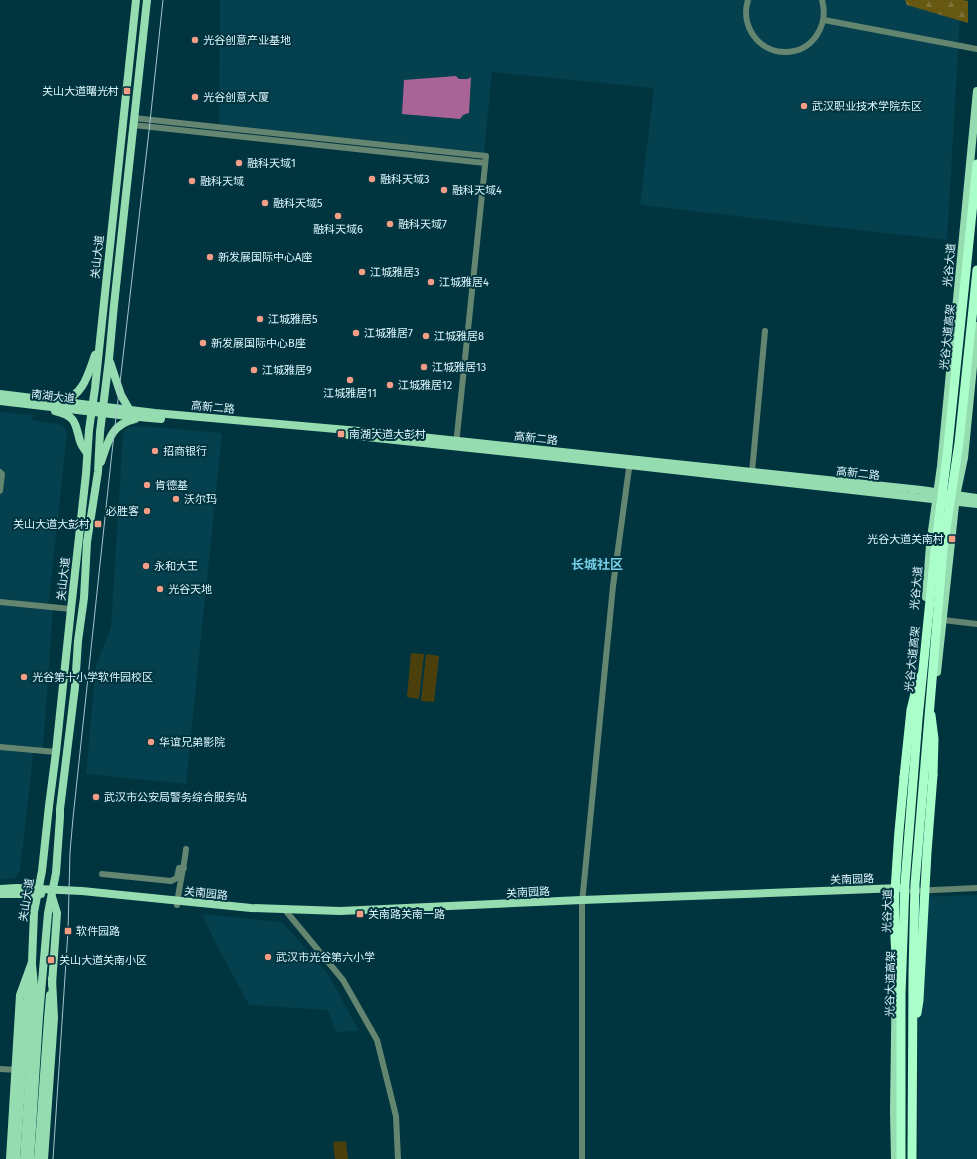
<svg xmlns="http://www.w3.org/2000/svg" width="977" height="1159" font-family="'Fira Sans','Noto Sans SC',sans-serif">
<defs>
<pattern id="forest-firs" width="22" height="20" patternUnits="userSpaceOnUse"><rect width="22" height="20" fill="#665811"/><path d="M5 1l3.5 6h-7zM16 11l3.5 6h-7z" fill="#7b7135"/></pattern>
</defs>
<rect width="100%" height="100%" fill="#003540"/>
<g fill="#04404d">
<polygon points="220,0 961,0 947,240 640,205 654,88 492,72 484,153 219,124"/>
<polygon points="0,412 33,415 32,420 63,425 67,433 48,609 53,609 43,748 34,748 20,870 15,878 0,880"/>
<polygon points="141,426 222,433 186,784 86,774 96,666 111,627 123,434 125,429 129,427"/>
<polygon points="977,895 977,1159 918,1159 917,897"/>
<polygon points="202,914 282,922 328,974 359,1031 336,1032 328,1010 249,1005 214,940"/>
</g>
<polygon fill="url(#forest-firs)" points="905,0 963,0 968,1 968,23 907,5"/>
<g fill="#4b400b">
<polygon points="411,653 424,654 419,699 407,697"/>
<polygon points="426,654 439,656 434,702 421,701"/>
<polygon points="346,1141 348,1159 335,1159 333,1142"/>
</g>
<polygon fill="#a86497" points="456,76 459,79 468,79 471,77 469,113 463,115 460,119 402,114 404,80"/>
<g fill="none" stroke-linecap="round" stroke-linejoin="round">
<g stroke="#648570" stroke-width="6">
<path d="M748,0C740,25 758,52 785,52C813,52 829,25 822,0"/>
<polyline points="824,20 977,49"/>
<polyline points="134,118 486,156 456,445"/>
<polyline points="133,125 485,163"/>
<polyline points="0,472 2,474 0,491"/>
<polyline points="752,472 765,331"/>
<polyline points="0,602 71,609"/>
<polyline points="943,620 977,624"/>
<polyline points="0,747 56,752"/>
<polyline points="102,874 171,881 177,878 179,868 184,868"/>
<polyline points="912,891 977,888"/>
<path d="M177,905C179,886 184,868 186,849"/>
<polyline points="285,910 343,980 377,1040 396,1116 398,1159"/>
<polyline points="0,1069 18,1070"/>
<polyline points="582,1159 582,903 613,586 630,461"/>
</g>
<g stroke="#96dcb1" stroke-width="8">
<polyline points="110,362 121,395 129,409"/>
<polyline points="0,394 155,413 393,434 921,490 977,498"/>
<polyline points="0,401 128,416 161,419"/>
<path d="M63,401C84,394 88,374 95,355"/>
<path d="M55,411C77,416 75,424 80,441C81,445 84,449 87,453"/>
<polyline points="348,435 629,465 977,504"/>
<path d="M101,462C108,442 111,424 135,419"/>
<polyline points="926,597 930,545 941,466 977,91"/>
<polyline points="937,672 956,496 964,458 977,326"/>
<polyline points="0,889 17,888 82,891 251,908 340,911 582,900 900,888"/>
<polyline points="0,894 41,894"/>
<polyline points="32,964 35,997 33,1016"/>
<polyline points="52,984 57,913 52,897"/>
<polyline points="26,1015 29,980"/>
<polyline points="39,1016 48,913 56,873 60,817 60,809 75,687 78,641 84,598 87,542 98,472 100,432 109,359 114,305 147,0"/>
<polyline points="48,1019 50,995"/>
<polyline points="10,1159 20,995 32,962 34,912 42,871 49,806 56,752 71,609 86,474 89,430 95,388 136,0"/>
<polyline points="44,1159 54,1018 52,979"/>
<polyline points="895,1159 894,1111 896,966"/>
</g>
<g stroke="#a9feca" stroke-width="9">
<polyline points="931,715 934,739 933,775"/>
<polyline points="904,777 911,710 919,677"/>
</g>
<polyline stroke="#a4c4cc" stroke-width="1" points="53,1159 68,931 70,852 73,818 111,461 149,131 163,0"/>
<g stroke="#96dcb1" stroke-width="8">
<polyline points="16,1159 26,1015"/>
<polyline points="24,1159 33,1016"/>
<polyline points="30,1159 39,1016"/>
<polyline points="38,1159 48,1019"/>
</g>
<g stroke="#a9feca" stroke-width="9">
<path d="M898,971C894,944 894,918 895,891C897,853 900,815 904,777"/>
<polyline points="917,1013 919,1000 927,852 933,775"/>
<polyline points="901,1159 901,993 905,883 918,719 935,551 947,456 977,164"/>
<polyline points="912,1159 913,974 915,884 943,549 959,443 977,270"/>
</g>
</g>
<g fill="#f49e86" stroke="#003540" stroke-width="1.5">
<circle cx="195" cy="40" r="4"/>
<rect x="123" y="87" width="8" height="8" rx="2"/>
<circle cx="195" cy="97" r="4"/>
<circle cx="804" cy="106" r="4"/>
<circle cx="239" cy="163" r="4"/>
<circle cx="372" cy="179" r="4"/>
<circle cx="192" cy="181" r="4"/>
<circle cx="444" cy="190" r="4"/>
<circle cx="265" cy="203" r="4"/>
<circle cx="338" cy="216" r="4"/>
<circle cx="390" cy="224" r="4"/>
<circle cx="210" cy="257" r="4"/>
<circle cx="362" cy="272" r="4"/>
<circle cx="431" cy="282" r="4"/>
<circle cx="260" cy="319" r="4"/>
<circle cx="356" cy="333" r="4"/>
<circle cx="426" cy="336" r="4"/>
<circle cx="203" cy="343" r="4"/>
<circle cx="424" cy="367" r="4"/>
<circle cx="254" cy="370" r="4"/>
<circle cx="350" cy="380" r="4"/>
<circle cx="390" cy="385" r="4"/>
<rect x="337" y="430" width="8" height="8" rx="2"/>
<circle cx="155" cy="451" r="4"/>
<circle cx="147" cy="485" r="4"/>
<circle cx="176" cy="499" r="4"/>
<circle cx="147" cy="511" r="4"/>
<rect x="94" y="520" width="8" height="8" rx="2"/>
<rect x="948" y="535" width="8" height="8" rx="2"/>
<circle cx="146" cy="566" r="4"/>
<circle cx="160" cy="589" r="4"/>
<circle cx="24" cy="677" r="4"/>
<circle cx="151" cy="742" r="4"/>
<circle cx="96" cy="797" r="4"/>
<rect x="356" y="910" width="8" height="8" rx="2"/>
<rect x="64" y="927" width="8" height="8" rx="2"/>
<circle cx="268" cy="957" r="4"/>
<rect x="47" y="956" width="8" height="8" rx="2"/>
</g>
<g text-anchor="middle" stroke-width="4" stroke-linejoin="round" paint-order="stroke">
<g font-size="11" fill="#dcf5fc" stroke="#003540" text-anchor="start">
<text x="203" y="44">光谷创意产业基地</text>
<text x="119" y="95" text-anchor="end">关山大道曙光村</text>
<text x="203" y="101">光谷创意大厦</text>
<text x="812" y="110">武汉职业技术学院东区</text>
<text x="247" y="167">融科天域1</text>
<text x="380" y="183">融科天域3</text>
<text x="200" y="185">融科天域</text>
<text x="452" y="194">融科天域4</text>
<text x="273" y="207">融科天域5</text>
<text x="398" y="228">融科天域7</text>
<text x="338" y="233" text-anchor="middle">融科天域6</text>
<text x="218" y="261">新发展国际中心A座</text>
<text x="370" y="276">江城雅居3</text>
<text x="439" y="286">江城雅居4</text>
<text x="268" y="323">江城雅居5</text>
<text x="364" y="337">江城雅居7</text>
<text x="434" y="340">江城雅居8</text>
<text x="211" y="347">新发展国际中心B座</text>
<text x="432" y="371">江城雅居13</text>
<text x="262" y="374">江城雅居9</text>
<text x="398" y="389">江城雅居12</text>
<text x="350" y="397" text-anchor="middle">江城雅居11</text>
<text x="349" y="438">南湖大道大彭村</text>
<text x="163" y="455">招商银行</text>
<text x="155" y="489">肯德基</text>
<text x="184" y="503">沃尔玛</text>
<text x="139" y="515" text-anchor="end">必胜客</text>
<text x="90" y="528" text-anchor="end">关山大道大彭村</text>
<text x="944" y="543" text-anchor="end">光谷大道关南村</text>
<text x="154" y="570">永和大王</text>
<text x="168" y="593">光谷天地</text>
<text x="32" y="681">光谷第十小学软件园校区</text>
<text x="159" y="746">华谊兄弟影院</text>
<text x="104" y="801">武汉市公安局警务综合服务站</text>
<text x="368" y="918">关南路关南一路</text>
<text x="76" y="935">软件园路</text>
<text x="276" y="961">武汉市光谷第六小学</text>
<text x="59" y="964">关山大道关南小区</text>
</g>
<g font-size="11" fill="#dcf5fc" stroke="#003540">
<text transform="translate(97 257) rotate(-84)" y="4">关山大道</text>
<text transform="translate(949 265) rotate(-85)" y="4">光谷大道</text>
<text transform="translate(947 337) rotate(-84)" y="4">光谷大道高架</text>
<text transform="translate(53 396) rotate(6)" y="4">南湖大道</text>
<text transform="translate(213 407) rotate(5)" y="4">高新二路</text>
<text transform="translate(536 438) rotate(6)" y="4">高新二路</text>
<text transform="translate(858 473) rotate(6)" y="4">高新二路</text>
<text transform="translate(63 579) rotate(-84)" y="4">关山大道</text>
<text transform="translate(916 588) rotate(-85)" y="4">光谷大道</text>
<text transform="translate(912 659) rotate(-84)" y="4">光谷大道高架</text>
<text transform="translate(852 879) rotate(-2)" y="4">关南园路</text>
<text transform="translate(528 892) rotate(-3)" y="4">关南园路</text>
<text transform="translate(206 893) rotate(6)" y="4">关南园路</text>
<text transform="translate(26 900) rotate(-81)" y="4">关山大道</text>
<text transform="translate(887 911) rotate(-89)" y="4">光谷大道</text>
<text transform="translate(890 984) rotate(-89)" y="4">光谷大道高架</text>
</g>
<g font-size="13" font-weight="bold" fill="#77cfe6" stroke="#003540">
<text x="597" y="569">长城社区</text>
</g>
</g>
</svg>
